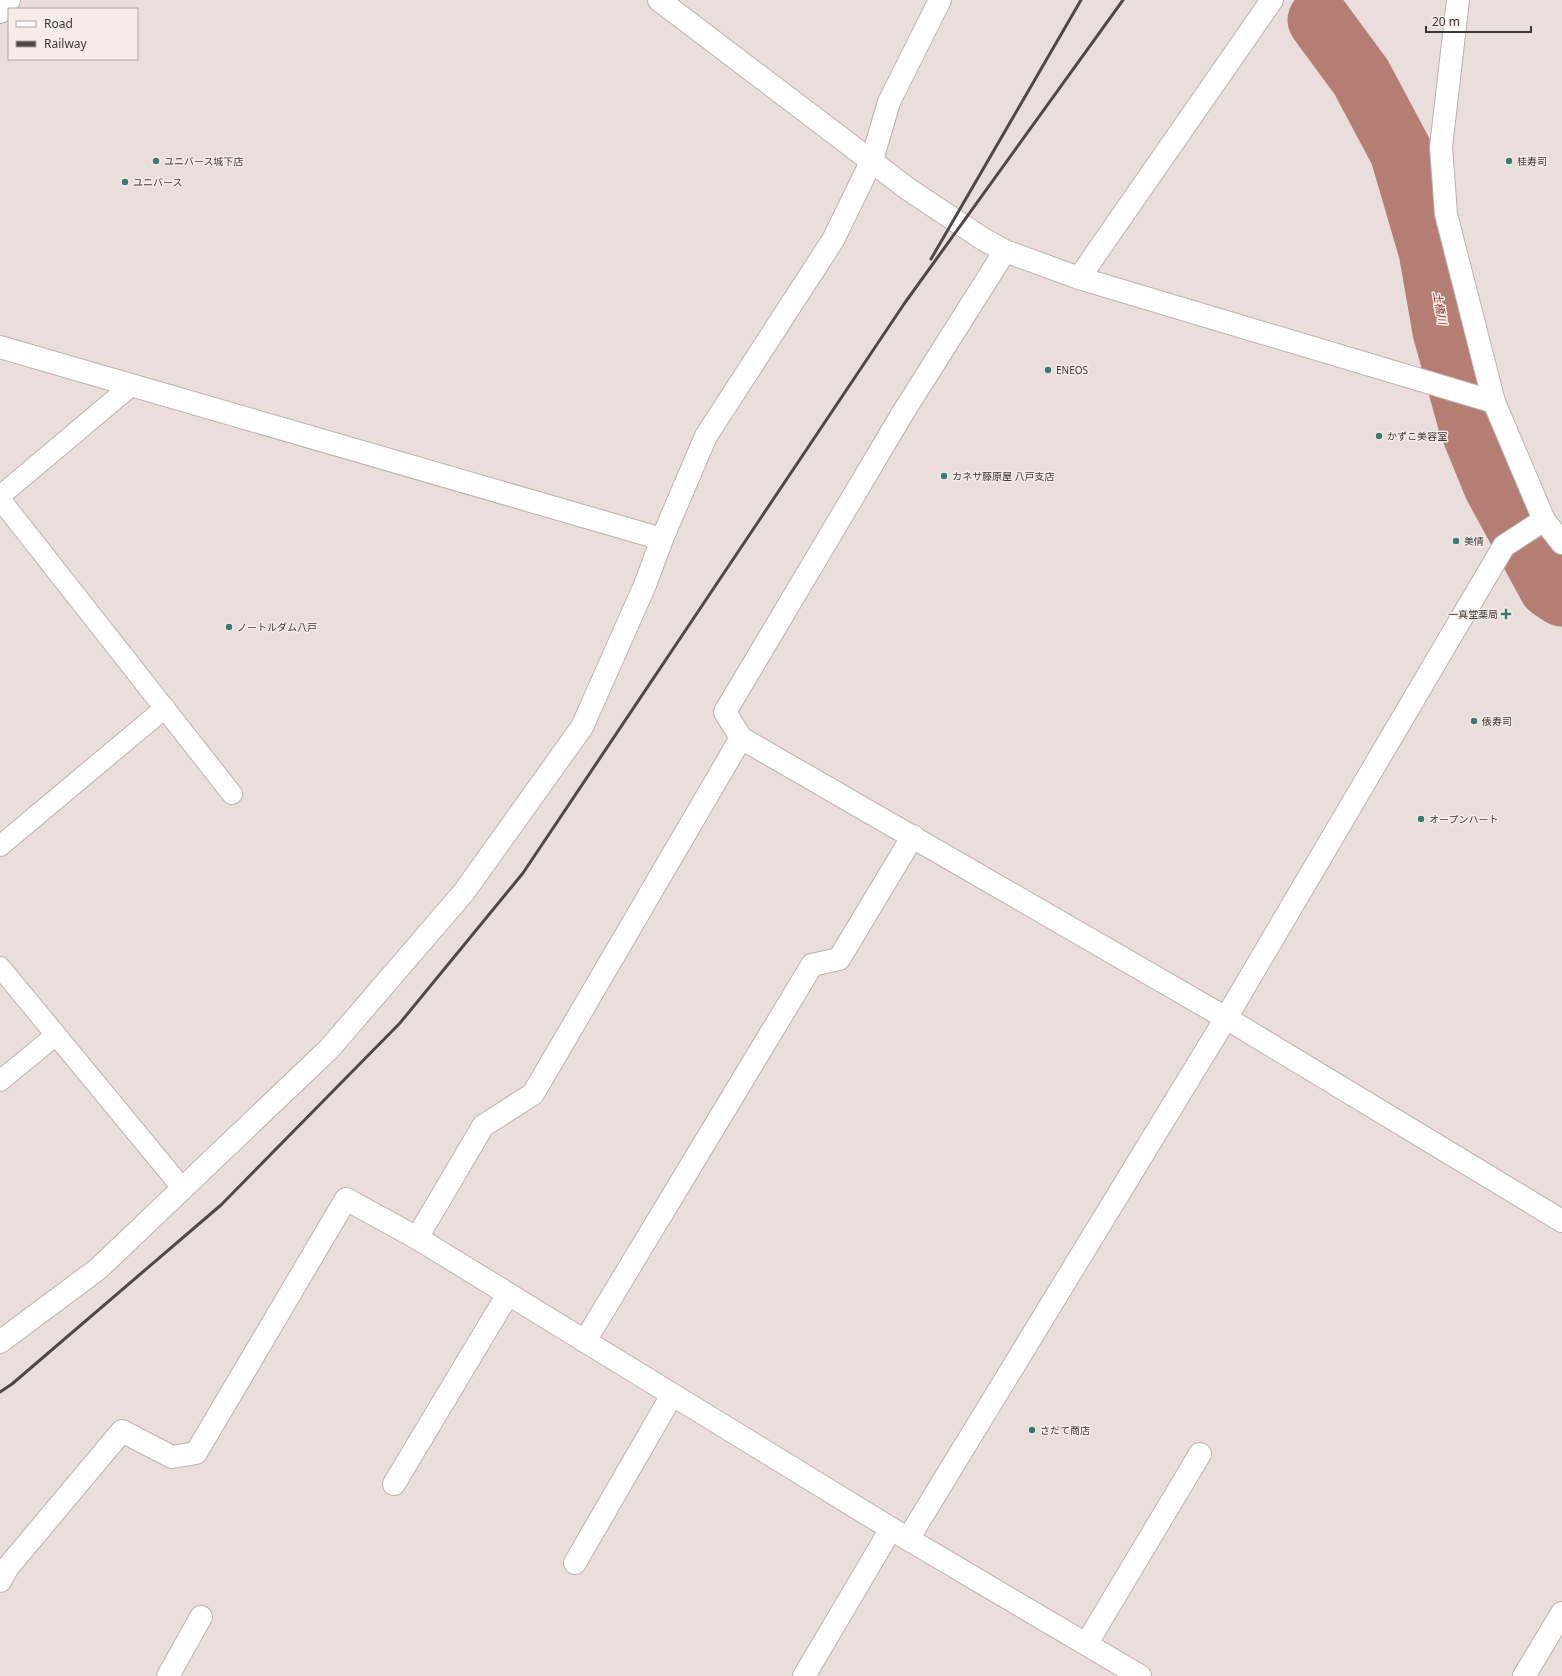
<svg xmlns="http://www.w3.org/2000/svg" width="1562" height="1676" font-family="'Noto Sans','Noto Sans JP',sans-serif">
<rect width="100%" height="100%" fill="#eadedc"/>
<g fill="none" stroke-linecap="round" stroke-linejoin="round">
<polyline stroke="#b57e75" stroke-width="63" points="1319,20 1361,77 1401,152 1430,251 1444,331 1470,425 1495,486 1550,587 1562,595"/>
<defs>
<g id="service">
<polyline points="0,496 132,385"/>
<polyline points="0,499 232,794"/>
<polyline points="0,846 165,708"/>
<polyline points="0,967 183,1189"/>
<polyline points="0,1081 56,1035"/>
</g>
<g id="minor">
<polyline points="1458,0 1441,147 1446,214 1494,402"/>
<polyline points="0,12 9,0"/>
<polyline points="1005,251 904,411 725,712 741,738 1226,1018 1562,1221"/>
<polyline points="0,347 662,539"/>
<polyline points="417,1238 483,1126 533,1094 741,738"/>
<polyline points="585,1341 812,965 839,959 913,836"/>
<polyline points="0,1342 98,1269 329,1049 464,892 582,727 645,585 662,539 706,436 833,240 872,160 889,102 940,0"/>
<polyline points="394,1484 508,1294"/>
<polyline points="908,1539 1226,1018 1504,546 1544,520"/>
<polyline points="575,1563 672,1395"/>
<polyline points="0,1581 8,1567 122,1431 172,1457 196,1453 346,1199 417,1238 908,1539 1140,1676"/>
<polyline points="1087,1643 1200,1454"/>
<polyline points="168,1676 201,1617"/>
<polyline points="804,1676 891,1529"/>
<polyline points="1524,1676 1562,1613"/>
</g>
<g id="tertiary">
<polyline points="659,0 908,189 983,239 1005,251 1079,278 1494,402 1544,520 1562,543"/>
<polyline points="1079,278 1272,0"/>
</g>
</defs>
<use href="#service" stroke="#beb2b0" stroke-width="22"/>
<use href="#minor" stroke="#beb2b0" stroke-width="24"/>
<use href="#tertiary" stroke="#beb2b0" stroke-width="24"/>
<use href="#service" stroke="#fff" stroke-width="20"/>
<use href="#minor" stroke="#fff" stroke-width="22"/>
<use href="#tertiary" stroke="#fff" stroke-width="22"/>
<g stroke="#4e4948" stroke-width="3">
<polyline points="931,259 1081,0"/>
<polyline points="0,1392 12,1384 221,1205 400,1023 523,873 904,304 1123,0"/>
</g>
</g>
<g fill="#387c70" stroke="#f8ece9" stroke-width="1.5">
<circle cx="156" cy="161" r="4"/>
<circle cx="1509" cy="161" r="4"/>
<circle cx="125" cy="182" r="4"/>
<circle cx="1048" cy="370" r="4"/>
<circle cx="1379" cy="436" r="4"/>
<circle cx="944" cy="476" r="4"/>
<circle cx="1456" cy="541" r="4"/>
<path d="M1504 608h4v4h4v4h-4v4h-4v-4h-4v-4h4z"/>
<circle cx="229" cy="627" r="4"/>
<circle cx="1474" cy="721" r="4"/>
<circle cx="1421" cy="819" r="4"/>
<circle cx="1032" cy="1430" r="4"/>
</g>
<g text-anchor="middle" stroke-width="3" stroke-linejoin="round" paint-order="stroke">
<g font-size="10" fill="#3d3837" stroke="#f8ece9" text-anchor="start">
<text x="164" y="165">ユニバース城下店</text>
<text x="1517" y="165">桂寿司</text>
<text x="133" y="186">ユニバース</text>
<text x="1056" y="374">ENEOS</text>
<text x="1387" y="440">かずこ美容室</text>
<text x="952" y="480">カネサ藤原屋 八戸支店</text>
<text x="1464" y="545">美情</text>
<text x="1498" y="618" text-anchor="end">一真堂薬局</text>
<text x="237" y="631">ノートルダム八戸</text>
<text x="1482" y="725">俵寿司</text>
<text x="1429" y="823">オープンハート</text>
<text x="1040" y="1434">さだて商店</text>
</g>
<g font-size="11" font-style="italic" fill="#843d33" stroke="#f8ece9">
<text transform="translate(1440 308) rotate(80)" y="4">土橋川</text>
</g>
</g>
<rect x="8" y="8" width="130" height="52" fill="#f8ece9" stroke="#ada4a2"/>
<rect x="16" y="21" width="20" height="6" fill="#ffffff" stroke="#ada4a2"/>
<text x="44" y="28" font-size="12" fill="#3d3837">Road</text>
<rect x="16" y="41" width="20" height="6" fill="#4e4948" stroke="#ada4a2"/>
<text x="44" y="48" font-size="12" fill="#3d3837">Railway</text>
<path d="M1426 26v6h105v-6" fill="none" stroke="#3d3837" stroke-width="2"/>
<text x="1432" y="26" font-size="12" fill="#3d3837" stroke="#f8ece9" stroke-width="3" paint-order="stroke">20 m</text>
</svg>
